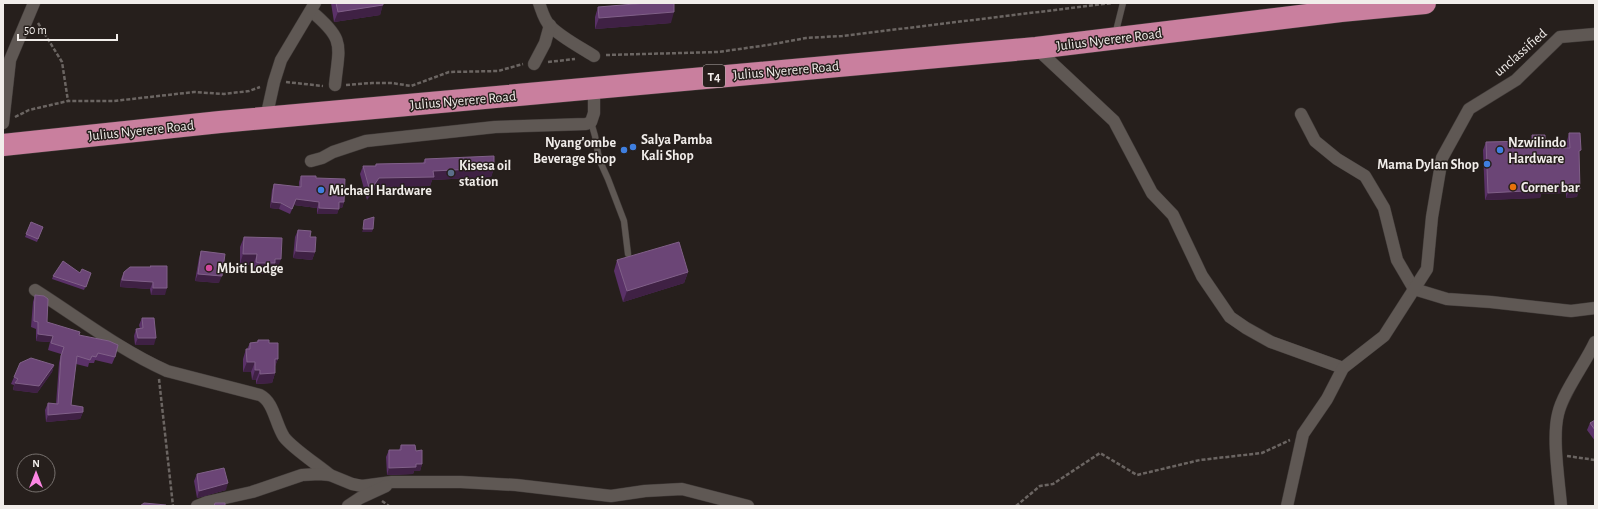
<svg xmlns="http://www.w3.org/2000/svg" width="1598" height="509" font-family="'Alegreya Sans',sans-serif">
<rect width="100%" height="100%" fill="#261f1c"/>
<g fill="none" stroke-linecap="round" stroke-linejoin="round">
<defs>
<g id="lane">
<polyline points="1115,35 1123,3"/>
<polyline points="591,122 595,136 599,159 608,179 624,221 628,254"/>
</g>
<g id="street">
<path d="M539,3C542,11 544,20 550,26C562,38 580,47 594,56"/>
<path d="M311,11C346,40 339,45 335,85"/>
<polyline points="1036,48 1114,121 1152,193 1173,215 1202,276 1230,317 1246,328 1271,342 1343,368"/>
<polyline points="534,64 545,43 550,25"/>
<polyline points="1301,114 1315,141 1337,159 1365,176 1384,208 1397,260 1414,289 1447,299 1491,302 1571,311 1595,308"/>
<polyline points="266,118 274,82 281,60 315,3"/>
<polyline points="3,123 10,60 34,3"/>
<polyline points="311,161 322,158 333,152 366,141 495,127 586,124 591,122 594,113 594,88"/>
<path d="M35,290C79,318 120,350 167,371L260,395C274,402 275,423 284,437C292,448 318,465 330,475"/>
<polyline points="197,506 207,502 252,492 302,475 319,474 330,475 352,484 362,486 392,482 461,482 516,485 611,496 645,491 682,489 748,506"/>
<polyline points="348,506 360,498 386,486"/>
<polyline points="1287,506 1303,434 1327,399 1343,368 1384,336 1427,269 1432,217 1442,158 1469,109 1516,80 1560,37 1595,34"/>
<path d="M1561,506C1559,481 1552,438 1558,414C1563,392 1585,364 1595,342"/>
</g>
<polyline id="highway" points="3,145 220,122 1036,48 1341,11 1425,3"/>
</defs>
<use href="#lane" stroke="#413b39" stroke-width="7"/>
<use href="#street" stroke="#413b39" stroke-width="13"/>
<use href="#highway" stroke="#413b39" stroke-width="23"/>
<g stroke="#6b6562" stroke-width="2.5" stroke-dasharray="4 2" stroke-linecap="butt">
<polyline points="38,23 62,62 68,101"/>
<polyline points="606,55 718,52 768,45 806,38 842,36 1112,3"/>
<polyline points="548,62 575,59"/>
<polyline points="286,82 323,86"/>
<polyline points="346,85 372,83 392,83 411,86 449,72 498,71 523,64"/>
<polyline points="15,117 29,110 68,101 114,101 194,92 224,94 249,91 260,87"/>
<polyline points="159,379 173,506"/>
<polyline points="1567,456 1595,460"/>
<polyline points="382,501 389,506"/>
<polyline points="1016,506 1040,486 1053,484 1100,453 1137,475 1200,460 1262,453 1290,440"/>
</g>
<use href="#lane" stroke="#5f5854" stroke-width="6"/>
<use href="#street" stroke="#5f5854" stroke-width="12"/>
<use href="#highway" stroke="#c97f9e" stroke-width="22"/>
</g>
<g fill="#5a3168">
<polygon points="331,3 383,3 380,15 334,22"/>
<polygon points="598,7 671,23 595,29 595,17"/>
<polygon points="1569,133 1579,155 1577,197 1566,198 1566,193 1541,194 1540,198 1485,200 1483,150 1486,142 1530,141 1532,135 1545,148 1567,148 1567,141"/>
<polygon points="425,159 494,168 491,177 432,180 430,186 376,187 367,200 360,174 363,166 375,166 376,164 423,163"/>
<polygon points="301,176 316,178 344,202 342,208 339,207 337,214 317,214 317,208 294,205 290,214 279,209 270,208 272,190 274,184 299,187 299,182"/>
<polygon points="31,222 43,227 37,242 25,237"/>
<polygon points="298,230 310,237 315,252 312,260 293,258 295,237"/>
<polygon points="244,237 277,270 272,270 271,274 256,273 252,272 253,265 240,264 240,247"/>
<polygon points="201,251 219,283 195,281 199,258"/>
<polygon points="617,260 688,272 684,283 623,302 614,271"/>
<polygon points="150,266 165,295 151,295 150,289 120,287 121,279 124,272 150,267"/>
<polygon points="80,273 91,273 84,290 52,279 53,276"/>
<polygon points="35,295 47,322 79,335 115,357 112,364 95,360 94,363 89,363 88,367 76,364 71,405 83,412 80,419 46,422 45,410 48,403 56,404 59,363 61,354 48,350 50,342 36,341 36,329 31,327 33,302"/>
<polygon points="142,318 154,345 135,345 134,336 136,329 140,329 139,325"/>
<polygon points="258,340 269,343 278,359 275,366 275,373 272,383 256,384 256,380 252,380 251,372 243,372 243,359 246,349 247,349 250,343 257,342"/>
<polygon points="54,365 52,372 37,393 13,390 14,385 11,384 14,377"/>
<polygon points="1595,420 1595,441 1587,430 1590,423"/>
<polygon points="401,445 416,451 422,464 420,471 414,471 413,474 387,475 386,457 389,450 399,450"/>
<polygon points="197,474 226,490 197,498 194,481"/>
</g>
<g fill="#3f2144">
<polygon points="383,5 380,15 334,22 338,12"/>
<polygon points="674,12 671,23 595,29 599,18"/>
<polygon points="494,168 491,177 432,180 430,186 376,187 367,200 370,191 379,178 433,171"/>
<polygon points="1569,185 1566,193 1541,194 1540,198 1485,200 1488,193 1542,186"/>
<polygon points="1580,189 1577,197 1566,198 1569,190"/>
<polygon points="296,199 319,202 317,208 294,205 290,214"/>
<polygon points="272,202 281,203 279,209 270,208"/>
<polygon points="339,202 344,202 342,208 337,207"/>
<polygon points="319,208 339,209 337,214 317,214"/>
<polygon points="363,229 373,229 372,232 362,232"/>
<polygon points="296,251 315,252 312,260 293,258"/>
<polygon points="243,254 257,254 253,265 240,264"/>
<polygon points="275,259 281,259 277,270 272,270 271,274 256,273 260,263"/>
<polygon points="688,272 684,283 623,302 627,291"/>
<polygon points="198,274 222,276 219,283 195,281"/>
<polygon points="122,280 153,282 150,289 120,287"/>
<polygon points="153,288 167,288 165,295 151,295"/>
<polygon points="38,334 53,336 50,342 36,341"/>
<polygon points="138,338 156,338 154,345 135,345"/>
<polygon points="275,359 278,359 274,369"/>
<polygon points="247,362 255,362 251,372 243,372"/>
<polygon points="54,365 52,372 37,393 13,390 15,383"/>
<polygon points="255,370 260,370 256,380 252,380"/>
<polygon points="275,373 272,383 256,384 260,374"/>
<polygon points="83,412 80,419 46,422 48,415"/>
<polygon points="416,464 422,464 420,471 414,471 413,474 387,475 389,468"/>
<polygon points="228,483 226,490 197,498 199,491"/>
</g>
<g fill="#6b4576" stroke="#806088">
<polygon points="336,3 383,3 383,5 338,12"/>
<polygon points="647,3 674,3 674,12 599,18 598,7"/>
<polygon points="1569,133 1580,133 1581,150 1579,151 1580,189 1569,190 1569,185 1542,186 1543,190 1488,193 1486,142 1533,141 1532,135 1545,135 1545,148 1570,148"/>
<polygon points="494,156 494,168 433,171 434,177 379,178 370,191 363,166 376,166 376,164 425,163 425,159"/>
<polygon points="301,176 316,176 316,178 345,179 344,202 339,202 339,209 319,208 319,202 296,199 292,209 281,203 272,202 274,184 301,187"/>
<polygon points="374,217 373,229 363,229 364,220"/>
<polygon points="31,222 43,227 38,239 26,234"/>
<polygon points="298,230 311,231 310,237 316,237 315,252 296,251"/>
<polygon points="244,237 282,238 281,259 275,259 275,263 260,263 256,262 257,254 243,254"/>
<polygon points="679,242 688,272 627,291 617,260"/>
<polygon points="201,251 225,254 222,276 198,274"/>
<polygon points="63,261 80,273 82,269 91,273 86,287 53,276"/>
<polygon points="150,266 167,266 167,288 153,288 153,282 122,280 124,272 130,267 151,267"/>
<polygon points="35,295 44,296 48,299 47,322 80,332 79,335 109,341 118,345 115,357 98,353 96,357 92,356 90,360 77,356 71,405 83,407 83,412 48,415 48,403 58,404 61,356 64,347 51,343 53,336 38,334 38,322 34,321"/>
<polygon points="142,318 154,318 156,338 138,338 136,329 143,328"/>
<polygon points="258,340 269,340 269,343 278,343 278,359 275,359 275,373 260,374 260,370 255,370 255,362 247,362 246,349 250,349 250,343 258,342"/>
<polygon points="31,358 54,365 39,386 15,383 18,379 14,377 20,363"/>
<polygon points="1595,420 1595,430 1590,423"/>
<polygon points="401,445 415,445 416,451 422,450 422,464 416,464 416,467 389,468 389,450 401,450"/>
<polygon points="224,468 228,483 199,491 197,474"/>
<polygon points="144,503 166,505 166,506 140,506"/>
<polygon points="215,503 225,503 225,506 214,506"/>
</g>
<g fill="#3f7fe0" stroke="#261f1c" stroke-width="1.5">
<circle cx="633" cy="147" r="4"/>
<circle cx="624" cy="150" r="4"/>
<circle cx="1500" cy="150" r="4"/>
<circle cx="1487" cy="164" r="4"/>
<circle cx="321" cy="190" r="4"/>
</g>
<circle fill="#5c6f8a" stroke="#261f1c" stroke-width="1.5" cx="451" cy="173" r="4"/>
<circle fill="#e8710a" stroke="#261f1c" stroke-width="1.5" cx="1513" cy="187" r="4"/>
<circle fill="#d1479c" stroke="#261f1c" stroke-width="1.5" cx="209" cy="268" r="4"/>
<g text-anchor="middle" stroke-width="3" stroke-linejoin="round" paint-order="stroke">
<rect fill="#261f1c" stroke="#b4afac" stroke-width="1" x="703" y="65" width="22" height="22" rx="3"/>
<g font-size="13" font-weight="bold" fill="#f1edea">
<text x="714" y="81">T4</text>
</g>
<g font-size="14" fill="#f1edea" stroke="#261f1c">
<text transform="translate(1109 39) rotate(-7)" y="5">Julius Nyerere Road</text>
<text transform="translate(1520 52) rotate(-41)" y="5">unclassified</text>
<text transform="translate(786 70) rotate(-5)" y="5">Julius Nyerere Road</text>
<text transform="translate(463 100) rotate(-5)" y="5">Julius Nyerere Road</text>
<text transform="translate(141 130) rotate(-6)" y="5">Julius Nyerere Road</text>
</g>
<g font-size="14" font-weight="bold" fill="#f1edea" stroke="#261f1c" text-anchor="start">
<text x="641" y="144">Salya Pamba<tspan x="641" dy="16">Kali Shop</tspan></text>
<text x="616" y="147" text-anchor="end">Nyang'ombe<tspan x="616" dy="16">Beverage Shop</tspan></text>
<text x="1508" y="147">Nzwilindo<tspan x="1508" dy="16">Hardware</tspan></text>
<text x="1479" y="169" text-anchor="end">Mama Dylan Shop</text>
<text x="459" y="170">Kisesa oil<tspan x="459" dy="16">station</tspan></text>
<text x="1521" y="192">Corner bar</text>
<text x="329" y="195">Michael Hardware</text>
<text x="217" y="273">Mbiti Lodge</text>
</g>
</g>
<rect width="1598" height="509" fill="none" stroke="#f1edea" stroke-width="8"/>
<g transform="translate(36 473)"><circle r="19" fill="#261f1c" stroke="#77716e"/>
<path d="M0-3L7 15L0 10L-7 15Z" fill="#fc86e3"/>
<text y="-6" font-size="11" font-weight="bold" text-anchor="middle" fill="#f1edea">N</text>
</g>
<path d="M18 34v6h99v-6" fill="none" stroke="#f1edea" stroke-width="2"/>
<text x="24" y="34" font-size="12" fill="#f1edea" stroke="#261f1c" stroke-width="3" paint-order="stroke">50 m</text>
</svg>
